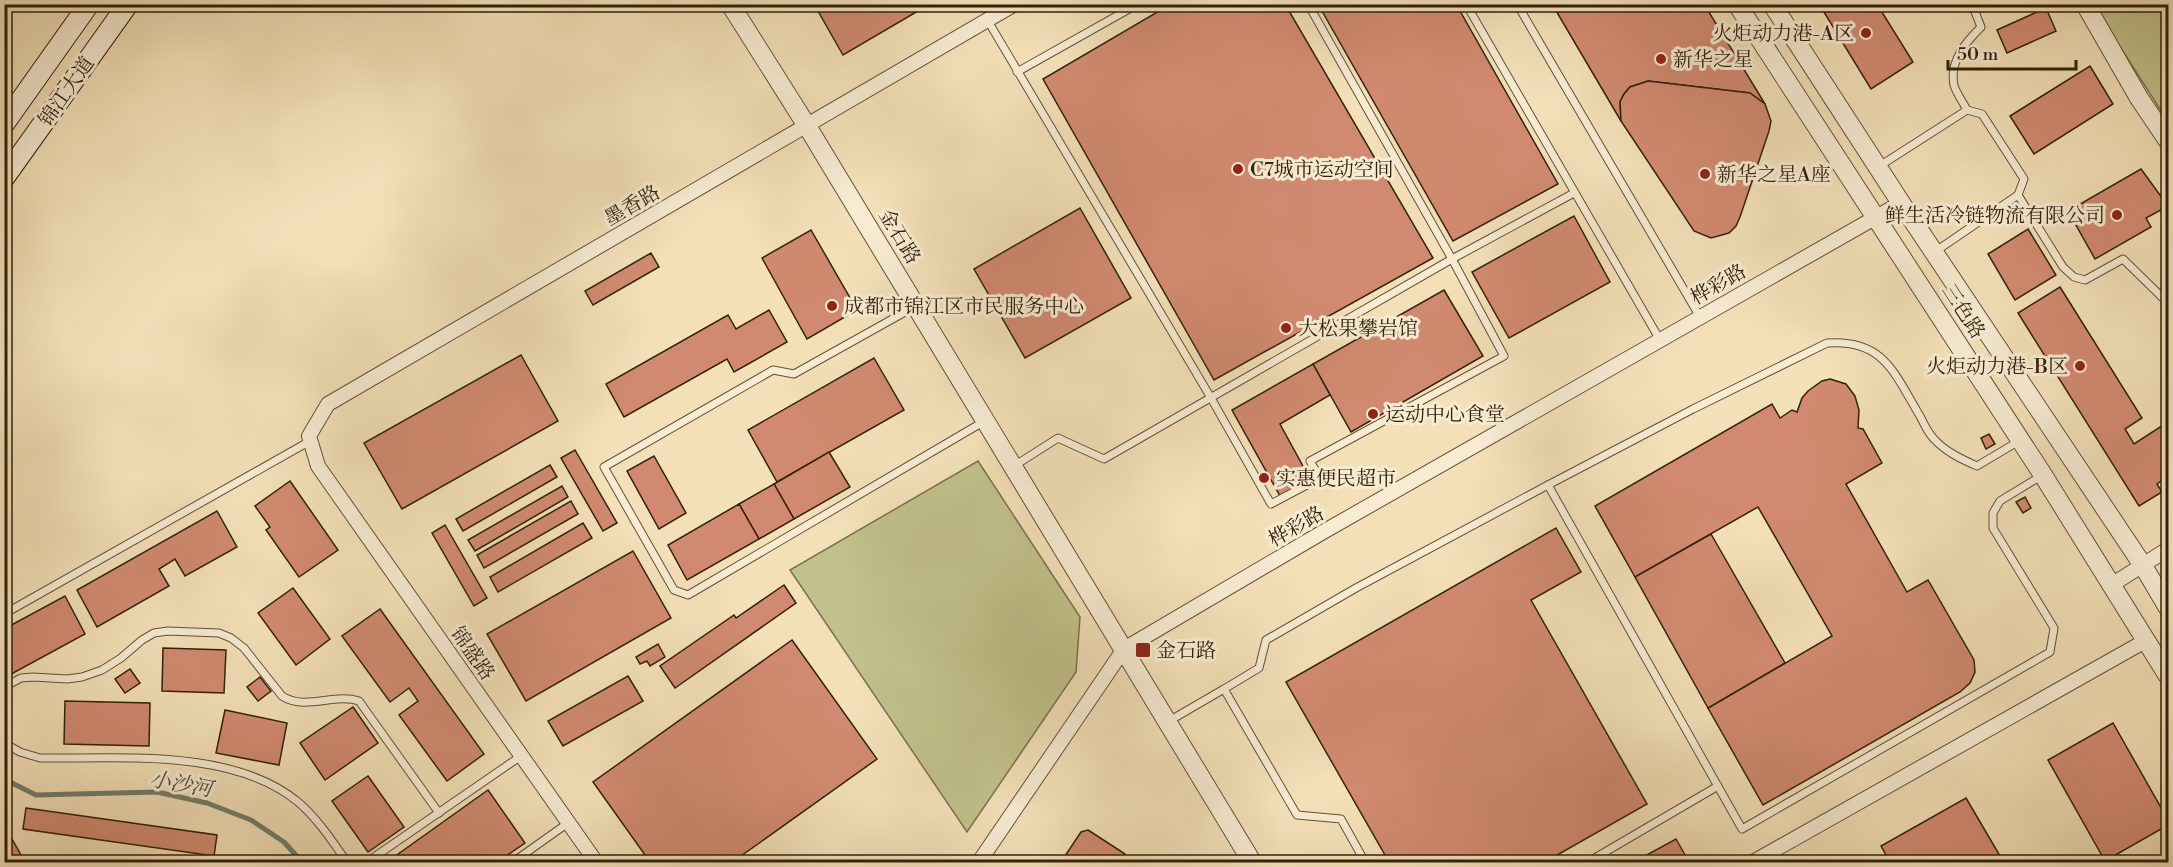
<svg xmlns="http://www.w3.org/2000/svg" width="2173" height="867" font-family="'Libre Bodoni','Noto Serif SC',serif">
<rect width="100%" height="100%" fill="#f3e0b9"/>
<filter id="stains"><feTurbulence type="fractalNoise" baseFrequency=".00333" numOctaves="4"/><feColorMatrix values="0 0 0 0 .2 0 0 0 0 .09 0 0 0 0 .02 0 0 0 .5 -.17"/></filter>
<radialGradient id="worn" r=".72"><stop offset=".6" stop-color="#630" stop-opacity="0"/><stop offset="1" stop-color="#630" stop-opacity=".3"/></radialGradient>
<g fill="#c1c18b" stroke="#79714c" stroke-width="1.5">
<polygon points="2096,5 2168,5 2168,122 2098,12"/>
<polygon points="978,461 1080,617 1076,672 967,832 790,570"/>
</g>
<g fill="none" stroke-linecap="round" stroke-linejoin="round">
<polyline stroke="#717f6d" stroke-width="5" points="4,779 36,795 157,792 207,803 251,820 284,842 302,862"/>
</g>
<g fill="#d18a71" stroke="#31210c" stroke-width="1.5">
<polygon points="814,4 930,4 843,55"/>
<polygon points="1171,4 1285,4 1433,258 1214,380 1043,79"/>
<polygon points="1318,4 1456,4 1558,184 1453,241"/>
<polygon points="1552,4 1704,4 1765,104 1750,93 1648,81 1630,87 1624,94 1620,102 1621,121"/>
<polygon points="1819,4 1877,4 1913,62 1871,89"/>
<polygon points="2046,8 2056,31 2007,53 1997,30"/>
<polygon points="2090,66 2113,104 2034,154 2010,116"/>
<polygon points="1648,81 1750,93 1765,104 1771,121 1769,131 1740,217 1736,226 1729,233 1711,238 1694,231 1621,121 1620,102 1624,94 1630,87"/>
<polygon points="2141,169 2168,206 2146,218 2151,227 2095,259 2068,211"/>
<polygon points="1080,208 1131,298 1025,358 974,269"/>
<polygon points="1574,216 1610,282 1509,338 1472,272"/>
<polygon points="2028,229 2056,275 2015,300 1988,254"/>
<polygon points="811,230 857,310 807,339 762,258"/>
<polygon points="651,253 659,267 593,305 585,291"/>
<polygon points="2060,287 2142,418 2125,429 2134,444 2168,422 2168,476 2157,484 2162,492 2139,506 2018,313"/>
<polygon points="1444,290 1483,356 1351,432 1313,364"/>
<polygon points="769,310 787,342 734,372 727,359 624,417 606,384 728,315 736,329"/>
<polygon points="521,355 558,421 402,509 364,443"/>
<polygon points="874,358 904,410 777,482 748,430"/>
<polygon points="1313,364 1330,395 1280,424 1310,479 1280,496 1232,410"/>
<polygon points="1830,379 1846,384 1855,396 1859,410 1858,428 1863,429 1882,463 1846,484 1907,592 1928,580 1974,660 1975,672 1970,683 1960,692 1763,805 1708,708 1832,636 1758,507 1635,577 1595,506 1772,404 1780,418 1792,410 1797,412 1802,398 1808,391 1822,381"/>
<polygon points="1989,434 1995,444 1986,449 1981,438"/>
<polygon points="575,450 617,523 603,531 561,458"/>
<polygon points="829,452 850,487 794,519 774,484"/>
<polygon points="654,456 686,513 659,529 627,471"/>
<polygon points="550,465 557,477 463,531 456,519"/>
<polygon points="290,481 338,550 299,577 266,530 270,527 255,506"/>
<polygon points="774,484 794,519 759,539 739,504"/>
<polygon points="562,486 568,497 475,551 468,540"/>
<polygon points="2025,497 2031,508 2023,513 2016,502"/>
<polygon points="571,501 578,514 484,568 477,555"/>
<polygon points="739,504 759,539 687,580 668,545"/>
<polygon points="217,511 237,547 185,576 175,559 159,569 169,586 97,627 77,590"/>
<polygon points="583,523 592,538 498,592 490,577"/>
<polygon points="445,525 487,598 474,606 432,533"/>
<polygon points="1556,528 1581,572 1531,600 1647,804 1545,862 1389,862 1286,682"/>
<polygon points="1711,534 1785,663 1708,708 1635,577"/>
<polygon points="633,551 671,618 526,701 487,634"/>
<polygon points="784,585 796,603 675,688 660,666 734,615 736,618"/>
<polygon points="293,588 330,639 296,665 258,613"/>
<polygon points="65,596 85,634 4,678 4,629"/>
<polygon points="380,609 484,754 447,781 399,715 418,701 409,688 390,702 342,636"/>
<polygon points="792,640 877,759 741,856 745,862 650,862 593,782"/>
<polygon points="658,644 665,657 650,666 647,661 640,664 636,657"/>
<polygon points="163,648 226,650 224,693 162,691"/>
<polygon points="130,669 140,683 125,693 115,679"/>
<polygon points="628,676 643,701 563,746 548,721"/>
<polygon points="260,677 271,691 258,701 247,687"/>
<polygon points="65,701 150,703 149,746 64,744"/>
<polygon points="353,707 378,743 325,780 300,743"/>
<polygon points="225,710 287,723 279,765 216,753"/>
<polygon points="2113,723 2168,820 2168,825 2105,861 2048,760"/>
<polygon points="368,776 404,827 368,852 332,801"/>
<polygon points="488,790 525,843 497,862 387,862"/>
<polygon points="1966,798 2003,861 1890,862 1881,846"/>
<polygon points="26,808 217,835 214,856 23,829"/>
<polygon points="4,825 25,862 4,862"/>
<polygon points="1088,830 1125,854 1125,862 1061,862 1081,832"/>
<polygon points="1676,839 1688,860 1683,862 1634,862"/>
</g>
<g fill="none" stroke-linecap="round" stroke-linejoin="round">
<defs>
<g id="service">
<polyline points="1466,4 1660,340"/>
<polyline points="1517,4 1700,317"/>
<path d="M1972,4L1981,27C1966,42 1949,61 1954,85C1956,93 1963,102 1967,110L1982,114L2024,179L2018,195L2063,267L2074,277L2085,280L2123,259L2168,303"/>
<polyline points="988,21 1211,398 1271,504 1320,478 1310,461 1504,356 1452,259 1308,4"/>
<polyline points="1017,72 1138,4"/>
<polyline points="1878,167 1967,110"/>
<polyline points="1936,251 2018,195"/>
<polyline points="914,307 794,374 773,370 604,467 674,590 688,595 983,422"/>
<path d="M2019,441L1977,466C1961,459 1946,452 1934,439C1928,433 1924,424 1920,416C1894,373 1884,339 1827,343L1693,409L1548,485L1742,829L2050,652L2054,628L1993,528V513L2000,501L2041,476"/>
<polyline points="1014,466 1058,438 1104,459 1452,259 1574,193"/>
<polyline points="4,614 310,441"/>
<path d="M4,687L21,678L33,677L67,679L82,677L102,670L121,658L142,640L154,633L168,631L219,633L231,638L244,648L282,696C305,711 334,693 359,701L439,813"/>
<polyline points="1169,721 1224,689"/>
<path d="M4,743L20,752L40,758C120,759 233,748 298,802C318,819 332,841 347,862"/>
<polyline points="367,862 521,756"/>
<polyline points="513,862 568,823"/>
<polyline points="1365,862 1341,819 1297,815 1224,689 1259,668 1266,640 1356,588 1548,485"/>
<polyline points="1588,862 1718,786"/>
</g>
<g id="minor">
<polyline points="2113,584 2168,549"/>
<polyline points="596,862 318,466 309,436 328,404 1015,4"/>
<polyline points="979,862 1124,649 1323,532 1901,203"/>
<polyline points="1753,862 2147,640"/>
</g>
<g id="tertiary">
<polyline points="730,4 807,126 1252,862"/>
<polyline points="1737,4 2043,475 2168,676"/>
<polyline points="1772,4 1901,203 2142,564 2168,608"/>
<polyline points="2085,4 2139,98 2168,141"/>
</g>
<g id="secondary">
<polyline points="4,124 89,4"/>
<polyline points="4,178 128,4"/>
</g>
</defs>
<use href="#service" stroke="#625137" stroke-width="9"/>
<use href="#minor" stroke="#625137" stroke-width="16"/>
<use href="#tertiary" stroke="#625137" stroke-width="20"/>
<use href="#secondary" stroke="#31210c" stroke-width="22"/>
<use href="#service" stroke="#f7ebd2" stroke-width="7"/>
<use href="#minor" stroke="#f7ebd2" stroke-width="14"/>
<use href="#tertiary" stroke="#f7ebd2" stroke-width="18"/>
<use href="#secondary" stroke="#f7ebd2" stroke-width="20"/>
</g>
<g fill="#8f2418" stroke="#f7ebd2" stroke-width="2">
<circle cx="1866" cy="33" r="6"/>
<circle cx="1661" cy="59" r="6"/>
<circle cx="1238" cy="169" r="6"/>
<circle cx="1705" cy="174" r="6"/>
<circle cx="2117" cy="215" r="6"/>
<circle cx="832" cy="306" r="6"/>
<circle cx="1286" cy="328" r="6"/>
<circle cx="2080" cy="366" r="6"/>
<circle cx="1373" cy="414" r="6"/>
<circle cx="1264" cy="478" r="6"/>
<rect x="1135" y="642" width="16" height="16" rx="3"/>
</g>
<g text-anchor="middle" stroke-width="6" stroke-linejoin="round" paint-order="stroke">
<g font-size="20" fill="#31210c" stroke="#f7ebd2" text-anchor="start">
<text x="1854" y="40" text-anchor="end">火炬动力港-A区</text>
<text x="1673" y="66">新华之星</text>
<text x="1250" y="176">C7城市运动空间</text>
<text x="1717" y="181">新华之星A座</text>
<text x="2105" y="222" text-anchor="end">鲜生活冷链物流有限公司</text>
<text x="844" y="313">成都市锦江区市民服务中心</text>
<text x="1298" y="335">大松果攀岩馆</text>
<text x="2068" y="373" text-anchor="end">火炬动力港-B区</text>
<text x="1385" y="421">运动中心食堂</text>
<text x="1276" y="485">实惠便民超市</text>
<text x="1156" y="657">金石路</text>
</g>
<g font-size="20" fill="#31210c" stroke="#f7ebd2">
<text transform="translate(66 91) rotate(-55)" y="7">锦江大道</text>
<text transform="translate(632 205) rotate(-30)" y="7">墨香路</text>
<text transform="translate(900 236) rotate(59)" y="7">金石路</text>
<text transform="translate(1718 284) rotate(-30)" y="7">桦彩路</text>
<text transform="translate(1964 311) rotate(57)" y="7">三色路</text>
<text transform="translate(1296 526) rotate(-30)" y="7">桦彩路</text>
<text transform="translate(473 653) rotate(55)" y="7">锦盛路</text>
</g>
<g font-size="21" font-style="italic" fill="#51503d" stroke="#f7ebd2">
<text transform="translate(181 784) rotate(10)" y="7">小沙河</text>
</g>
</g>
<rect width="2173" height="867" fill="none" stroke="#f3e0b9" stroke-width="24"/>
<rect x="6" y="6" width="2161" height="855" fill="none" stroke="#31210c" stroke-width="3"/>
<rect x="12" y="12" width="2149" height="843" fill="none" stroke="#31210c" stroke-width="1.5"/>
<path d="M1948 60v9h128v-9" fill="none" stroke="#31210c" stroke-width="3"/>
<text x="1957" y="60" font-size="18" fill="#31210c" stroke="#f7ebd2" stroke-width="4.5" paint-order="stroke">50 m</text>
<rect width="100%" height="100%" filter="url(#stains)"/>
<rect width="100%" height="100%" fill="url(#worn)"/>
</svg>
